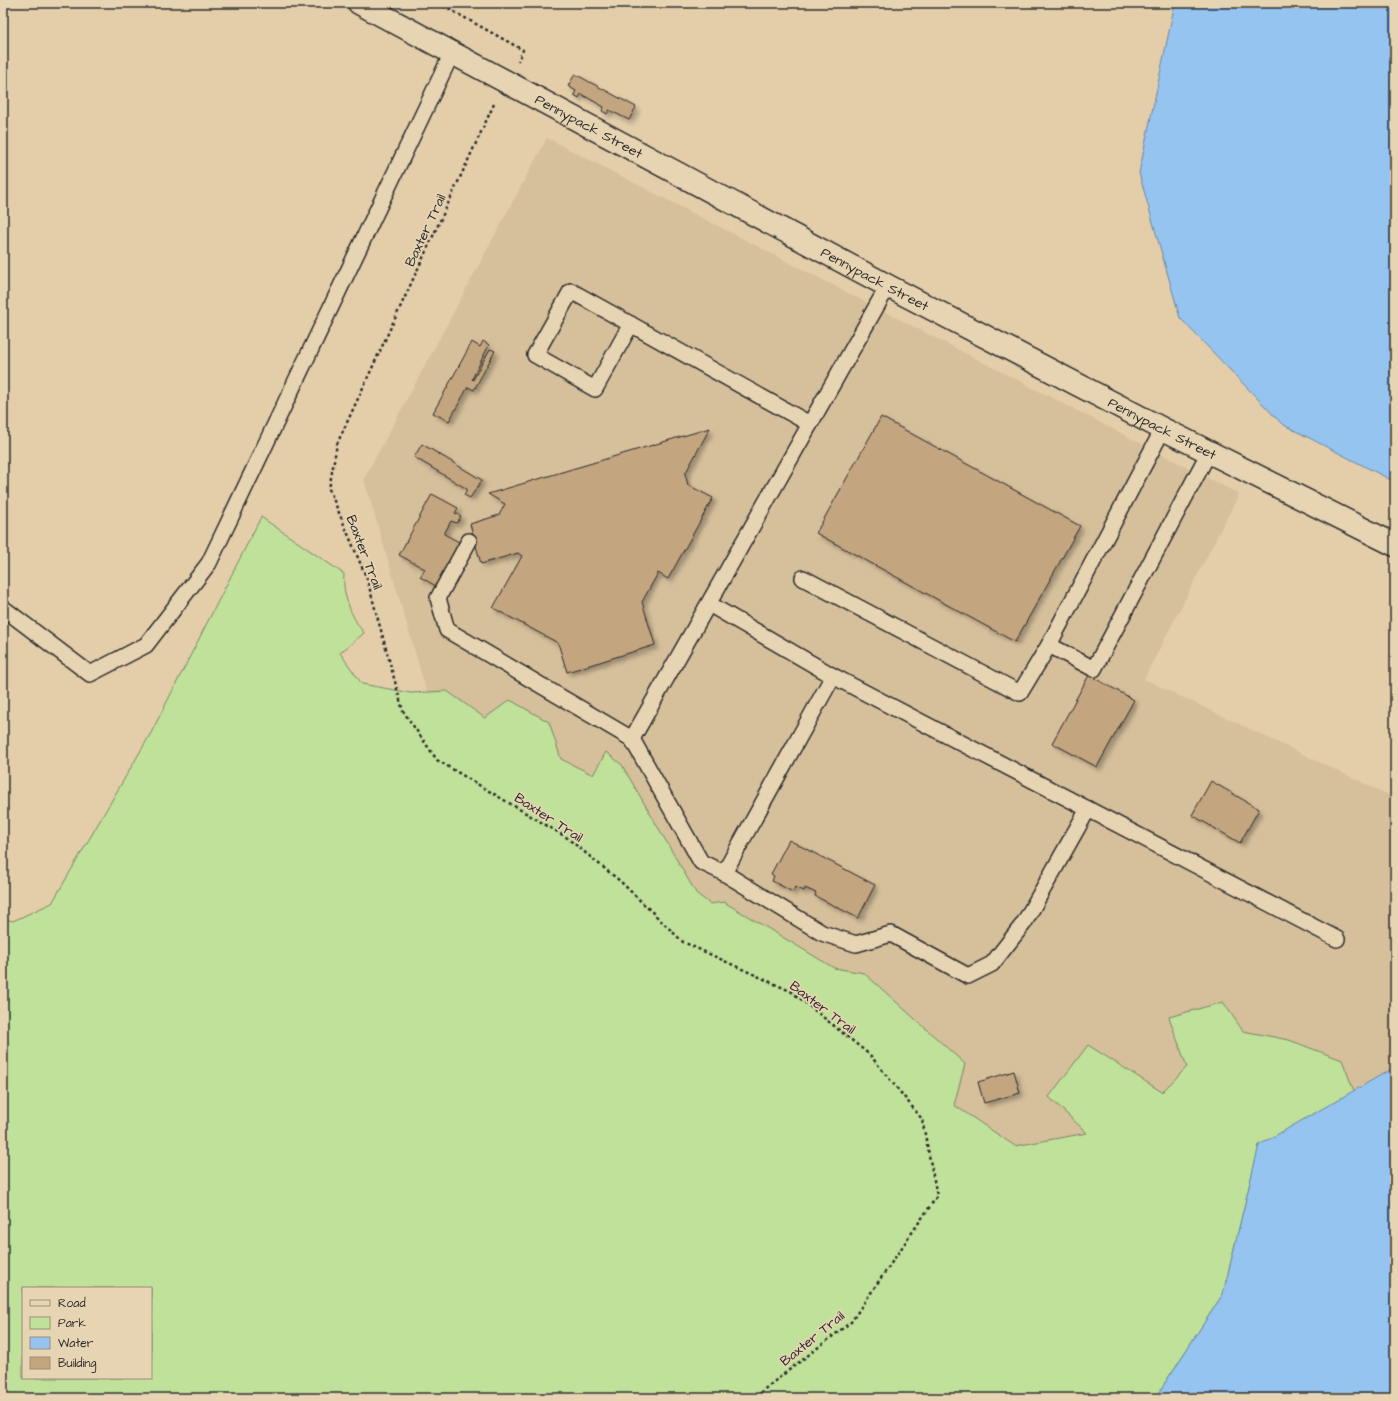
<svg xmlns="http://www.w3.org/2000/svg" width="1398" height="1401" font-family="'Architects Daughter',sans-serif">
<defs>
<filter id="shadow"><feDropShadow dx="3.5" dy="3.5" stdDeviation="2" flood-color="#0004"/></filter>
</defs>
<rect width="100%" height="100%" fill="#e4ceaa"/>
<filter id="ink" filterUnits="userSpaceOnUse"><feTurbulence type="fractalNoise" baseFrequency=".025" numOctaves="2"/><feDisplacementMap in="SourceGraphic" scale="8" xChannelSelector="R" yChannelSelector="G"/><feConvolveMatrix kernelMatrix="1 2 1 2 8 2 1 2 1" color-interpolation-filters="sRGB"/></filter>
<g filter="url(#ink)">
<polygon fill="#d6bf9b" points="547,138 1239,494 1144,679 1395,798 1395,1067 1259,1145 1042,1173 437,727 364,479"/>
<path fill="#c0e19a" stroke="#768662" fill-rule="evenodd" d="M261,517L344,574C342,594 351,617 364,633L340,653L362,684L411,693L447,691L485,718L510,700L549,722L561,759L593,775L606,752L622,765L696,893L710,904L724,902L834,968L864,973L965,1064L954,1105L1015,1146L1087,1133L1049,1097L1088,1045L1162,1092L1187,1067L1169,1017L1223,1002L1243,1031L1289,1040L1342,1060L1354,1091L1259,1146L1223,1294L1155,1398H3V919L13,921L52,903L151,733ZM23,1288H151V1378H23Z"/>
<g fill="#95c4f0" stroke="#6b87a1">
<polygon points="1175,3 1395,3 1395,482 1282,424 1180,318 1139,173"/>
<polygon points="1395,1067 1395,1398 1155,1398 1223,1294 1259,1145"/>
</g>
<g fill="#c3a57f" stroke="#2b2b2b" filter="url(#shadow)">
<polygon points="575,74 636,107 629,120 609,110 607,114 602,111 604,107 581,94 579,98 574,95 576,91 568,86"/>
<polygon points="483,341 489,345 472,379 473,380 490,349 495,351 474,390 468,387 449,421 433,413 472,342 480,347"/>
<polygon points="881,417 1080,526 1015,642 816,533"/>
<polygon points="710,428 685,474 688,485 713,498 668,579 658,573 642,602 655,645 567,672 558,643 493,608 522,556 518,553 481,564 470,524 499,515 505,504 488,494"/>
<polygon points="422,444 482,480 470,498 464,495 467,489 414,457"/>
<polygon points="432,494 458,508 455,513 461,516 457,523 451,521 444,534 459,542 455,550 459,552 436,586 420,577 425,569 399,555"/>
<polygon points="1089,675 1134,700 1097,767 1052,743"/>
<polygon points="1211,781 1259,809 1240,843 1192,815"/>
<polygon points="789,840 875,885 858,918 815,896 816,893 805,888 804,891 795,887 793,892 772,881 774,876 771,874"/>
<polygon points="1014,1071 1020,1093 984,1103 978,1082"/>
</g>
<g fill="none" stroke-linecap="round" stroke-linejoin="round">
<defs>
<g id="service">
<polyline points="631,324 595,389 535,355 571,291 810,424"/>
<polyline points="1163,429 1049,645 1094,669 1209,452"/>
<polyline points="469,541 438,598 447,630 632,739"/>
<polyline points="803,578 1020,693 1049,645"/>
<polyline points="709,604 833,676 724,873 701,862 632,739 888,286"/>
<polyline points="3,608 90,674 146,645 209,563 452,53"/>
<polyline points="833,676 1337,939"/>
<polyline points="724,873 822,933 856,944 891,934 968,976 992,964 1024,923 1088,809"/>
</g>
<g id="minor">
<path id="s1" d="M359,3L888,286L1163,429L1395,545"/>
</g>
</defs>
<use href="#service" stroke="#2b2b2b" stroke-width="18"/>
<use href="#minor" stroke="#2b2b2b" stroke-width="25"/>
<g stroke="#2b2b2b" stroke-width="2.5" stroke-dasharray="3 3" stroke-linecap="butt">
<polyline points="438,3 523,50 518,61"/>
<polyline points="494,104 337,444 329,489 367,579 403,711 437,760 566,837 620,881 683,942 792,992 870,1055 922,1119 937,1196 851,1322 753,1398"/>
</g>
<use href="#service" stroke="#e7d4b2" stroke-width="15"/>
<use href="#minor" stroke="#e7d4b2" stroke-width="22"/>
</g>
</g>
<g text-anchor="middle" stroke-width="3.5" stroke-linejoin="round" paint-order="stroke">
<g font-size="14" fill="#2b2b2b" stroke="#e7d4b2">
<text dy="5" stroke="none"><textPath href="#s1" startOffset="261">Pennypack Street</textPath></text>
<text transform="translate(425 230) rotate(-65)" y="5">Baxter Trail</text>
<text dy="5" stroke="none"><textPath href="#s1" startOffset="585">Pennypack Street</textPath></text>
<text dy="5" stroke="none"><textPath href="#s1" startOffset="909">Pennypack Street</textPath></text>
<text transform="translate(365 552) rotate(69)" y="5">Baxter Trail</text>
<text transform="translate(549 817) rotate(33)" y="5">Baxter Trail</text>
<text transform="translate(823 1007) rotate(37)" y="5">Baxter Trail</text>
<text transform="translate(812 1338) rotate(-39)" y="5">Baxter Trail</text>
</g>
</g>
<rect width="1398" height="1401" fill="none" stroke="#e7d4b2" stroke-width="16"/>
<rect x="8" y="8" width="1382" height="1385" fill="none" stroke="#2b2b2b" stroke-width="1.5" filter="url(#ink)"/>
<rect x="22" y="1287" width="130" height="92" fill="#e7d4b2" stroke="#9c907c"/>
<rect x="30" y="1300" width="20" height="6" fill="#e7d4b2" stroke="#9c907c"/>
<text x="58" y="1307" font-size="12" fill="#2b2b2b">Road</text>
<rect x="30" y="1317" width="20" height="12" fill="#c0e19a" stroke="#9c907c"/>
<text x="58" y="1327" font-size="12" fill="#2b2b2b">Park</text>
<rect x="30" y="1337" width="20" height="12" fill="#95c4f0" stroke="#9c907c"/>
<text x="58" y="1347" font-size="12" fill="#2b2b2b">Water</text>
<rect x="30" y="1357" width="20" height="12" fill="#c3a57f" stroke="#9c907c"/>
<text x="58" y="1367" font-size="12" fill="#2b2b2b">Building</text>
</svg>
